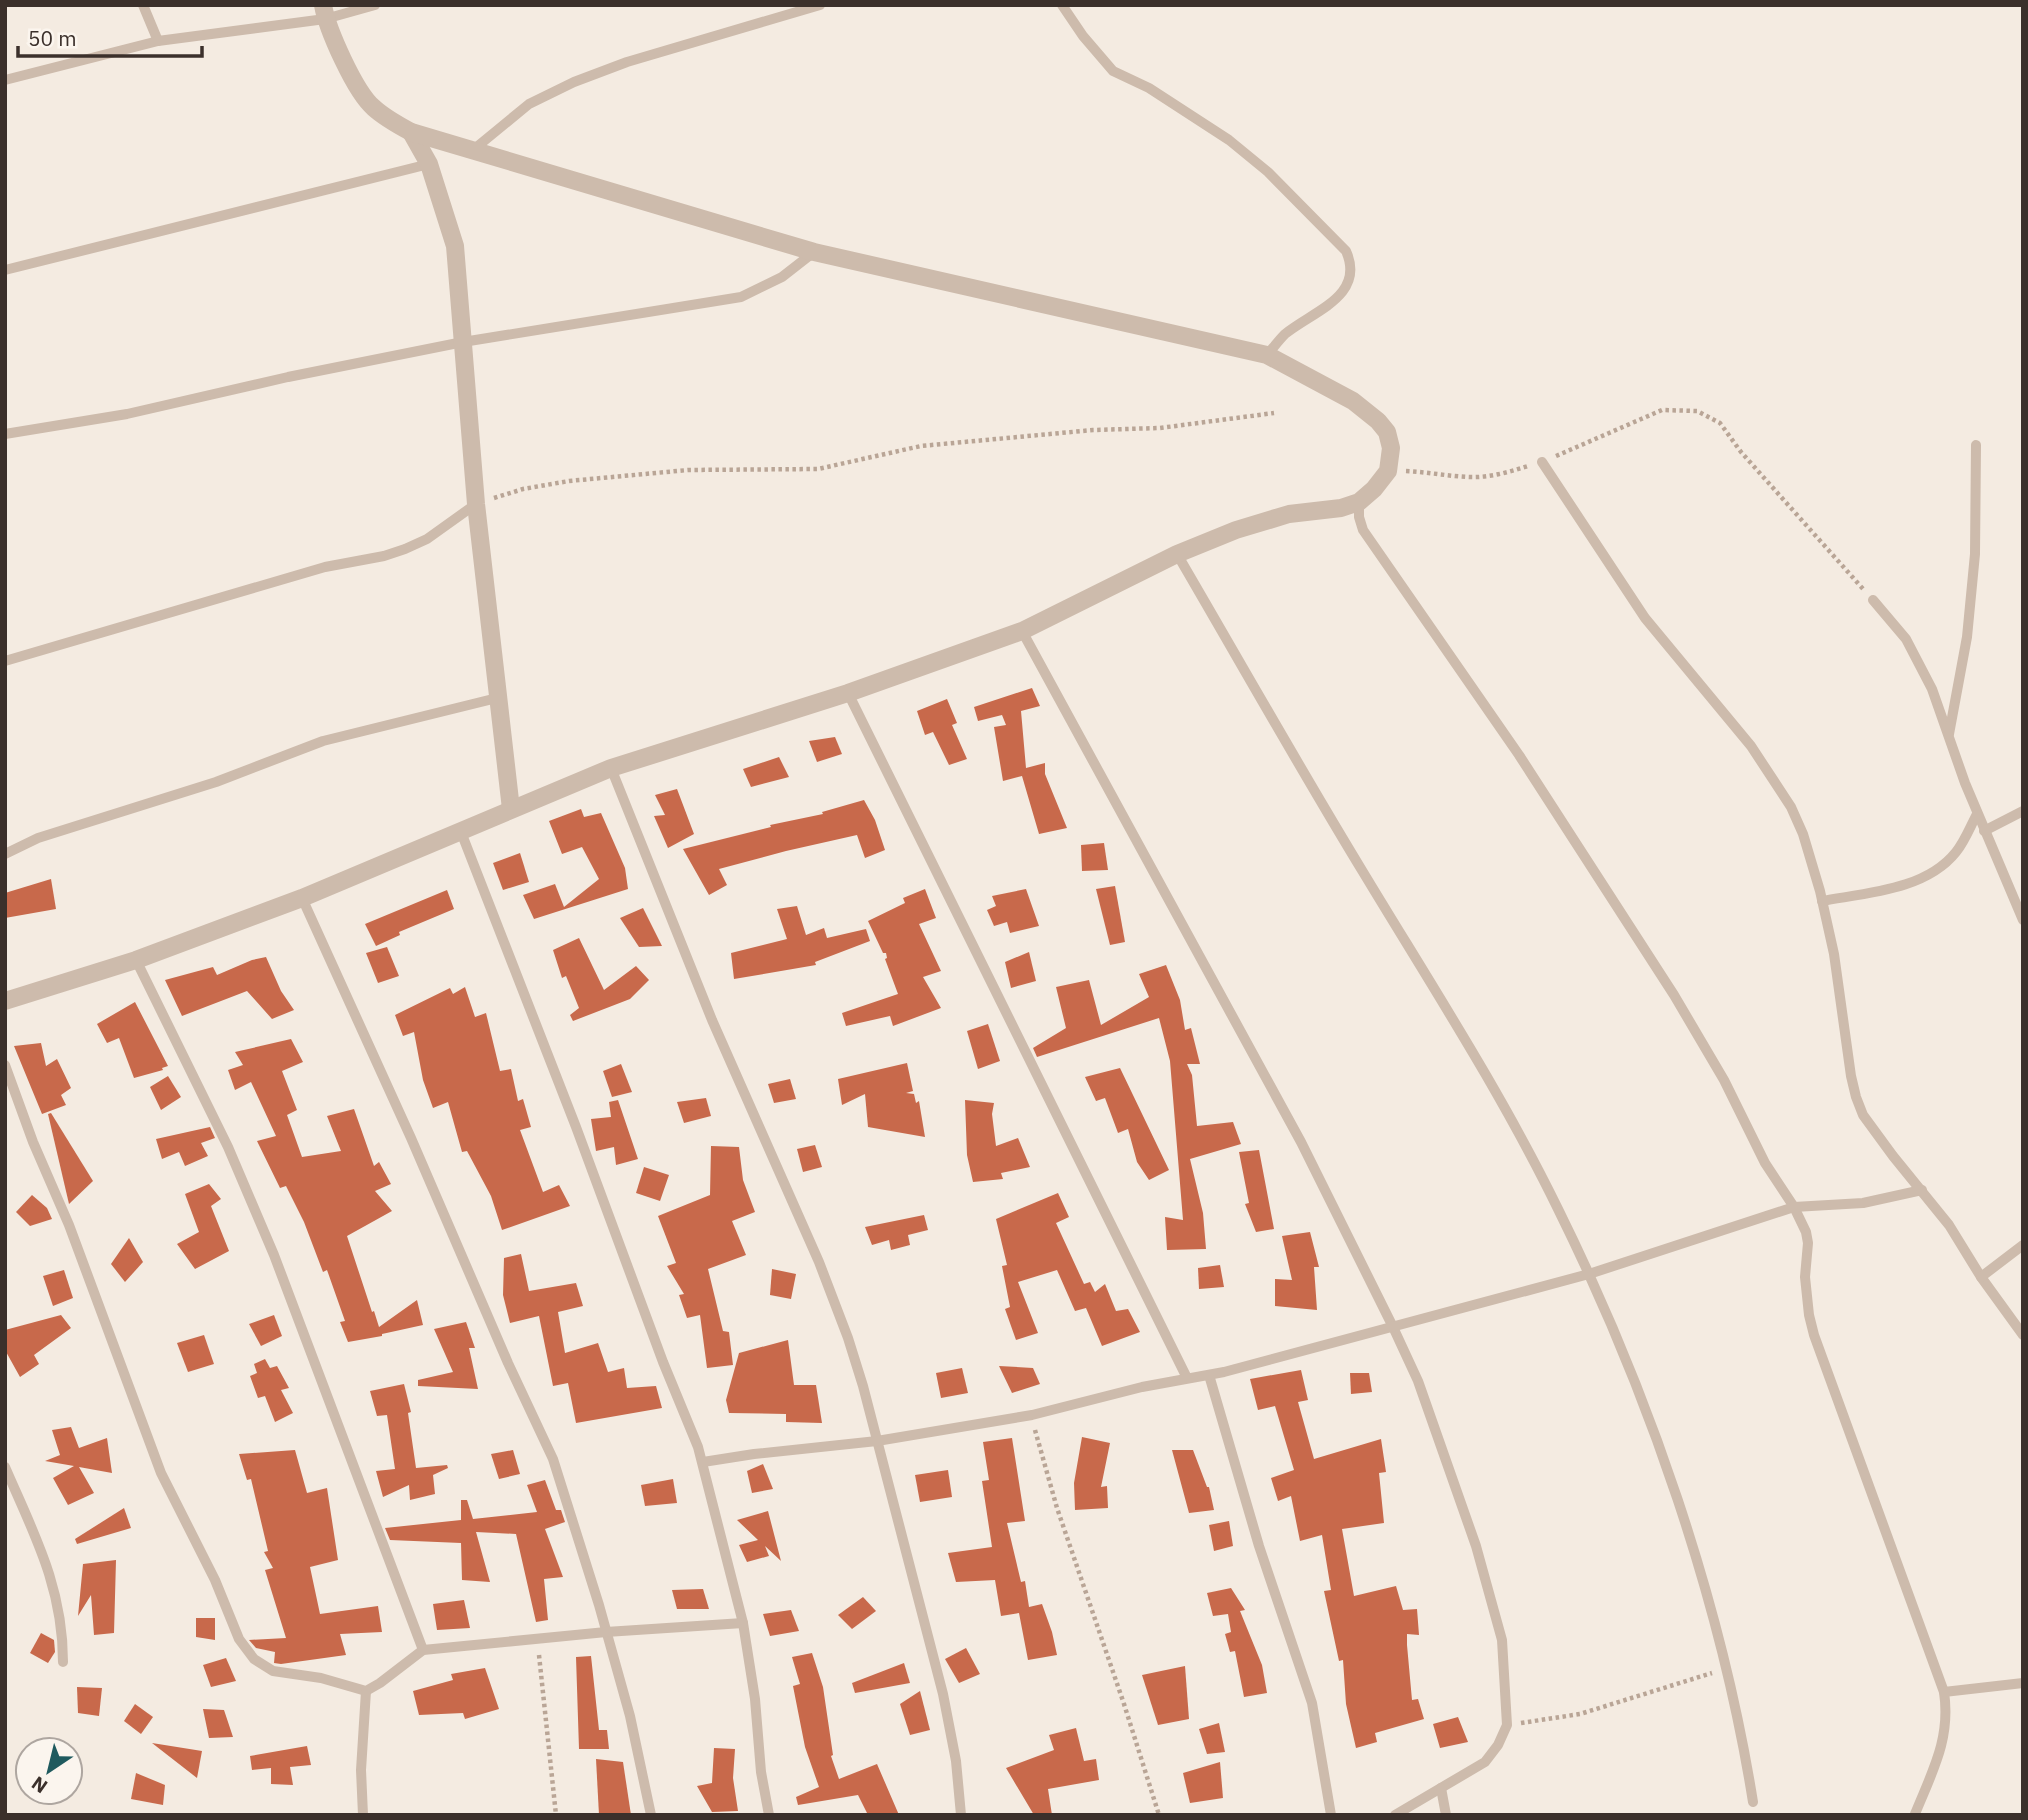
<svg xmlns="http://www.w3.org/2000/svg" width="2028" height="1820" font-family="'IBM Plex Sans',sans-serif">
<rect width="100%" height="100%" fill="#f4ebe1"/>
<g fill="#c8694b">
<polygon points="1032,688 1040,706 1021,711 1026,768 1045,763 1045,774 1067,828 1039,834 1022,776 1003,781 994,727 1006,725 1002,715 978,721 974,707"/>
<polygon points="947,699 957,723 952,725 967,759 949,765 933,732 925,735 917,711"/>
<polygon points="835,737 842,754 817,762 809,741"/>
<polygon points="779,757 789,777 751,787 743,769"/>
<polygon points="677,789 694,834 668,848 654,816 665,815 655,795"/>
<polygon points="864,800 875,820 885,850 865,858 857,835 786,851 719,869 727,885 709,895 683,849 771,827 770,825 823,814 822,812"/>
<polygon points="581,809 584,817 601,813 625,868 628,889 534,919 523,895 555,884 564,907 599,879 582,847 562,854 549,821"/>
<polygon points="1104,843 1108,870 1082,871 1081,845"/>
<polygon points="520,853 529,882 503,890 493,863"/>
<polygon points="51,879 56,909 5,918 5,893"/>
<polygon points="1115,886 1125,942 1110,945 1096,889"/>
<polygon points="925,889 936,918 919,924 941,971 923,977 941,1008 893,1026 890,1016 846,1026 842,1013 898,994 885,959 887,958 886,953 883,953 868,921 905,903 903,898"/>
<polygon points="1026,889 1039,926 1010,933 1007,922 994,926 987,910 996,906 992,896"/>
<polygon points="447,890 454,909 399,932 400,935 376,946 365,924"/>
<polygon points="797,906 806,935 824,928 827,938 866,929 870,941 815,962 816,965 734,979 731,953 787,939 777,909"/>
<polygon points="643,908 662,946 639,947 620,918"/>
<polygon points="579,938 604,990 636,966 649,980 630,999 573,1021 570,1015 579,1008 566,976 562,978 553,950"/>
<polygon points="387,947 399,976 378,983 366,953"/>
<polygon points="1029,952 1036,981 1011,988 1005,962"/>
<polygon points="266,957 281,991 294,1010 272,1019 247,991 182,1016 165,980 213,967 217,975 252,960"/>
<polygon points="1166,965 1180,1000 1185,1030 1191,1028 1200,1064 1187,1064 1192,1075 1197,1126 1233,1122 1241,1144 1190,1159 1203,1213 1206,1249 1167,1250 1165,1217 1183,1220 1170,1061 1159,1018 1037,1057 1033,1048 1066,1028 1056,987 1089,980 1101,1025 1149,997 1139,974"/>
<polygon points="465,987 475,1017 486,1013 500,1071 511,1069 518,1101 523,1099 531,1127 520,1130 543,1192 559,1185 570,1206 502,1230 491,1196 467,1151 462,1152 448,1102 433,1108 423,1080 414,1032 403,1036 395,1015 450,988 453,994"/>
<polygon points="135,1002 168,1066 162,1068 163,1070 134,1078 119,1038 107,1043 97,1024"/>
<polygon points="988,1024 1000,1061 978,1069 967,1031"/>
<polygon points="291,1039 303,1062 282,1071 297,1110 287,1115 302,1157 341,1151 327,1116 354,1109 374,1166 379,1162 391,1184 375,1191 392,1211 347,1236 372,1312 374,1311 379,1327 417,1300 423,1325 382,1334 382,1336 348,1342 340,1322 345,1321 327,1270 323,1272 304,1222 286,1186 280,1188 257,1141 276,1136 251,1082 235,1090 228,1070 243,1065 235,1052"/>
<polygon points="41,1043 46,1066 57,1059 71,1088 61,1095 66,1105 42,1114 14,1046"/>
<polygon points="907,1063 913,1091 906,1093 914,1094 916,1103 919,1101 925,1137 868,1127 865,1094 842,1105 838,1079"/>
<polygon points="621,1064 632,1092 612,1097 603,1071"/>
<polygon points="1120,1068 1169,1170 1149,1180 1137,1162 1128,1129 1118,1133 1105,1098 1096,1101 1085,1077"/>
<polygon points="168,1076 181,1097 161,1110 150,1087"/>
<polygon points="790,1079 796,1099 774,1103 768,1084"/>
<polygon points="706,1098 711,1116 684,1123 677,1102"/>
<polygon points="618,1100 638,1159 616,1165 614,1147 596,1151 591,1119 611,1117 609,1102"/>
<polygon points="965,1100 994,1103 992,1114 996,1146 1018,1138 1030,1167 1001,1173 1003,1179 973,1182 967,1155"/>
<polygon points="51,1113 93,1181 69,1204 48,1114"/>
<polygon points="210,1127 215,1138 201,1143 208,1156 185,1166 179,1152 162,1159 156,1139"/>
<polygon points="815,1145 822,1167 803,1172 797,1149"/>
<polygon points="711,1146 739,1147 743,1180 755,1212 732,1221 746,1255 708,1269 723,1331 729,1332 733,1365 707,1368 700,1315 687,1318 679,1295 684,1294 667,1266 676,1263 658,1216 710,1195"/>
<polygon points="1259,1150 1274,1229 1256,1232 1245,1204 1249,1203 1239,1152"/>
<polygon points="644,1167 669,1175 660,1201 636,1193"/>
<polygon points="209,1184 221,1199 211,1206 229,1251 195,1269 177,1244 199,1232 185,1194"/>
<polygon points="1058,1193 1069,1217 1056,1223 1084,1284 1090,1282 1095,1292 1105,1284 1116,1311 1128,1309 1140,1332 1102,1346 1086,1308 1075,1311 1057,1270 1018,1282 1038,1333 1016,1340 1005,1309 1010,1307 1002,1266 1007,1265 996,1219"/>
<polygon points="32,1195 47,1208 52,1219 30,1226 16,1212"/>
<polygon points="924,1215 928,1230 908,1235 910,1245 891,1250 889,1240 872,1245 865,1227"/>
<polygon points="1310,1232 1319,1267 1314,1267 1317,1310 1275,1306 1275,1279 1292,1280 1282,1236"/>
<polygon points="129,1238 143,1262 125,1282 111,1264"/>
<polygon points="521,1254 529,1291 576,1283 583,1306 558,1312 565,1353 598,1343 608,1372 624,1368 627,1388 656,1386 662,1408 576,1423 568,1383 553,1386 539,1316 510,1323 503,1295 504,1258"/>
<polygon points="1220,1265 1224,1287 1199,1289 1198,1268"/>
<polygon points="772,1269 796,1274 791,1299 770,1295"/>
<polygon points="64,1270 73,1298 53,1306 43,1276"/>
<polygon points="61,1315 71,1328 34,1355 39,1364 20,1377 5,1350 5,1330"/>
<polygon points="274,1315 282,1336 261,1346 249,1324"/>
<polygon points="466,1322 475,1348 469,1348 478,1389 418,1386 418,1380 453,1372 434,1329"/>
<polygon points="204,1335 214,1364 188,1372 177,1343"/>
<polygon points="788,1340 794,1385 816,1385 822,1423 786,1422 786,1414 729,1413 726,1400 739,1353"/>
<polygon points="265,1359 270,1368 277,1366 289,1388 281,1390 293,1413 275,1422 265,1396 258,1398 250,1376 257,1373 254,1364"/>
<polygon points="999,1366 1033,1368 1040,1384 1012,1393"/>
<polygon points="962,1368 968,1393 941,1398 936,1373"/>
<polygon points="1301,1370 1308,1400 1298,1402 1314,1459 1381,1439 1386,1472 1379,1473 1384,1523 1342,1529 1354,1596 1396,1586 1403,1610 1417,1609 1419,1635 1407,1634 1407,1645 1412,1700 1418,1699 1424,1719 1375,1733 1377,1742 1356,1748 1346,1704 1343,1660 1339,1661 1324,1591 1331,1590 1322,1535 1300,1541 1291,1496 1278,1501 1271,1478 1294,1470 1275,1406 1258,1410 1250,1379"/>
<polygon points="1350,1373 1369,1373 1372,1392 1351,1394"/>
<polygon points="404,1384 411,1412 408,1413 416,1468 447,1465 448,1468 433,1475 435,1494 410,1500 409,1485 383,1497 376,1471 395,1469 387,1415 377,1416 370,1391"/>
<polygon points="71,1427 79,1448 107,1438 112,1473 79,1467 94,1493 68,1505 53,1478 74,1466 45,1461 60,1455 52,1430"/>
<polygon points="1082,1437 1110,1443 1101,1487 1107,1486 1108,1508 1075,1510 1074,1483"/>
<polygon points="1012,1438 1025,1521 1007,1523 1021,1582 1025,1581 1029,1607 1042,1604 1052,1632 1057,1655 1028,1660 1019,1613 1001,1616 995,1580 956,1582 948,1553 992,1547 982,1481 989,1480 983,1442"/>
<polygon points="295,1450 307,1493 327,1488 338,1560 310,1567 320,1614 378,1606 382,1632 340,1634 346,1655 281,1664 274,1663 275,1652 256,1648 249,1640 286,1638 265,1570 273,1568 264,1552 268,1551 251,1479 247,1480 239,1454"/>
<polygon points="513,1450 520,1474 499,1479 491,1454"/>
<polygon points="1172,1450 1193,1450 1207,1487 1209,1487 1214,1510 1189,1513"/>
<polygon points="763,1464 773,1489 752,1493 747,1471"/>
<polygon points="948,1470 952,1497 920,1502 915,1475"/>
<polygon points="673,1479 677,1503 645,1506 641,1485"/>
<polygon points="545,1480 556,1510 561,1510 565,1522 545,1529 563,1577 544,1579 548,1620 536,1622 516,1534 476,1532 490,1582 462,1580 461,1543 390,1540 385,1528 461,1520 461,1500 467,1500 473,1519 537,1512 527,1485"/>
<polygon points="124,1508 131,1528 77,1544 75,1539"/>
<polygon points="768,1511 781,1561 765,1546 769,1556 747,1562 739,1545 758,1540 737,1520"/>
<polygon points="1229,1521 1233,1546 1214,1551 1209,1525"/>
<polygon points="116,1560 114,1633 94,1635 91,1595 78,1616 83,1564"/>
<polygon points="1231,1588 1245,1610 1240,1611 1262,1665 1267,1693 1244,1697 1235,1651 1230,1652 1225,1634 1231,1632 1228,1614 1213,1616 1207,1593"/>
<polygon points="703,1589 709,1609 677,1609 672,1590"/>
<polygon points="863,1597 876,1611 852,1629 838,1615"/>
<polygon points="464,1600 470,1628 437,1630 433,1604"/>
<polygon points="791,1610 799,1631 770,1636 763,1614"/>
<polygon points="196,1618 215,1618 215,1640 196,1637"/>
<polygon points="41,1633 54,1640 55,1652 48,1663 30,1653"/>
<polygon points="966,1648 980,1674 959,1683 945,1659"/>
<polygon points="812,1653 823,1687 833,1755 831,1756 839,1779 877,1764 899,1815 868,1815 858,1795 798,1805 796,1797 819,1787 805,1747 793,1686 800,1684 792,1657"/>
<polygon points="591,1656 599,1730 607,1730 609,1749 579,1749 576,1657"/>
<polygon points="226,1658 236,1681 211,1687 203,1665"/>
<polygon points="904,1663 910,1683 855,1693 852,1683"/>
<polygon points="1185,1666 1189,1719 1158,1725 1142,1675"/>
<polygon points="485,1668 499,1709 465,1719 463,1713 419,1715 413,1691 453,1680 451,1674"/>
<polygon points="77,1687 102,1688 99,1716 78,1713"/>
<polygon points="920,1691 930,1730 910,1735 900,1704"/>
<polygon points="135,1704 153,1717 141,1734 124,1721"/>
<polygon points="203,1709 224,1710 233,1737 209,1738"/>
<polygon points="1458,1717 1468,1742 1440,1748 1433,1724"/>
<polygon points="1219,1723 1225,1752 1207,1754 1199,1729"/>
<polygon points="1076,1728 1084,1761 1096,1759 1099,1780 1048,1789 1052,1815 1034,1815 1006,1768 1054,1750 1049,1735"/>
<polygon points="152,1743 202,1751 197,1778"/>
<polygon points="307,1746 311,1765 290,1767 293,1785 271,1784 271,1768 252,1770 250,1756"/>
<polygon points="714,1748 735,1749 733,1778 738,1811 712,1812 697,1786 712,1783"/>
<polygon points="596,1759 623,1762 631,1815 599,1815"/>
<polygon points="1220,1762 1223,1798 1190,1803 1183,1773"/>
<polygon points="136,1773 165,1785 163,1805 131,1799"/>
</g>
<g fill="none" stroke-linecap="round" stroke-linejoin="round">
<g stroke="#b9a596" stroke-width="4.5" stroke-dasharray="3.5 3.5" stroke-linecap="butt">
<polyline points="1556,456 1662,410 1697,411 1720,423 1741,452 1864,590"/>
<path d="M1406,471C1427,472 1447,476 1468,477C1489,478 1509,472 1528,466"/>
<polyline points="494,498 523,489 569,481 688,470 818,469 921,446 1093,430 1160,428 1274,413"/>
<polyline points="1035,1430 1057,1508 1124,1704 1159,1815"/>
<polyline points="539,1655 556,1815"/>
<polyline points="1521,1723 1580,1714 1712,1673"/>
</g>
<g stroke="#cdbbac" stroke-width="10">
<polyline points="143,5 158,41"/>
<path d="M1062,5L1083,36L1113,71L1149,88L1229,140L1268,172L1346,251C1366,296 1313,311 1285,334C1279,340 1273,348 1267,355"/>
<polyline points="5,80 158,41 325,19 375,5"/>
<polyline points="473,150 529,104 574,82 627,62 820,5"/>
<polyline points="5,270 429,164"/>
<polyline points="5,434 127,414 288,377 463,342 741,297 782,277 814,252"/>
<polyline points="1542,462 1645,618 1751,746 1791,807 1803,834 1820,891 1834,954 1851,1076 1856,1097 1863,1115 1893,1156 1949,1225 1981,1277 2023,1335"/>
<path d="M1359,502V517L1363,530L1519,755L1674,995L1724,1080L1765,1163L1794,1207L1806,1232L1808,1243L1805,1277L1809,1315L1814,1335L1944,1692C1951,1739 1932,1772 1915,1814"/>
<path d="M1177,554C1239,660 1299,767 1363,872C1430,983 1501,1092 1558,1209C1648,1391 1721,1601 1753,1802"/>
<polyline points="1873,600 1906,639 1932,689 1965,783 2023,920"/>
<polyline points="1022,631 1301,1142 1393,1327 1418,1381 1476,1546 1502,1640 1507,1725 1498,1745 1485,1762 1395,1815"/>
<polyline points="5,661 325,567 384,556 405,549 427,539 476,504"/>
<polyline points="848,693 1187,1378"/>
<polyline points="1949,734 1967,637 1975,554 1976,445"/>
<polyline points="611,768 712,1020 819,1262 848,1338 863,1386 943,1694 956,1761 961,1815"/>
<polyline points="1984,831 2023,811"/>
<polyline points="461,832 576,1127 663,1362 698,1447 743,1623 755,1699 761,1772 769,1815"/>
<polyline points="5,854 38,838 216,782 323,741 497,698"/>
<polyline points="302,898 411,1138 508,1363 553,1459 599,1605 630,1716 651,1815"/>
<path d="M1822,901C1866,893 1926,890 1956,852C1965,841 1970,827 1977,814"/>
<polyline points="136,960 228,1147 274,1255 423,1650"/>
<polyline points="5,1065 33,1142 69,1225 161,1473 215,1580 239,1639 254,1659 273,1671 321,1678 366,1691 380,1683 423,1650 606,1632 743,1623"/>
<polyline points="1981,1277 2023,1245"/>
<polyline points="1209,1375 1259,1546 1312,1703 1331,1815"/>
<polyline points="703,1462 754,1454 877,1441 1032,1415 1142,1387 1224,1372 1589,1274 1794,1207 1863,1203 1922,1190"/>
<path d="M5,1467C34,1534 63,1587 63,1662"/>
<polyline points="1944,1692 2023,1683"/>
<polyline points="1441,1788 1446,1815"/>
<polyline points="363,1815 361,1770 366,1691"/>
</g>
<g stroke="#cdbbac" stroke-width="18">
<polyline points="411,132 429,164 455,246 476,504 511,809"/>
<path d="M5,1001L136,960L302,898L611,768L848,693L1022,631L1177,554L1236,530L1289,514L1341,508L1359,502L1374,489L1388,471L1391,448L1387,432L1378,421L1353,401L1267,355L814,252L411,132C398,125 385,118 374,108C355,92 327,29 323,5"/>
</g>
</g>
<rect width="2028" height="1820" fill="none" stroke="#3b302b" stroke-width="14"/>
<g transform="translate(49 1771) rotate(215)"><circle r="33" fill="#fbf5ee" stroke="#aea6a0" stroke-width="2"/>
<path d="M0-5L12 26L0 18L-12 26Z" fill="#1f5a5e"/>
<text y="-10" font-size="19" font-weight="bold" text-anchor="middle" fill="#3b302b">N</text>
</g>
<path d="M18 46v10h184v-10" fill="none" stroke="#3b302b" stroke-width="3.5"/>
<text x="28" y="46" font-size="21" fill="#3b302b" stroke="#fbf5ee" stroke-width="5" paint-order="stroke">50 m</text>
</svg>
